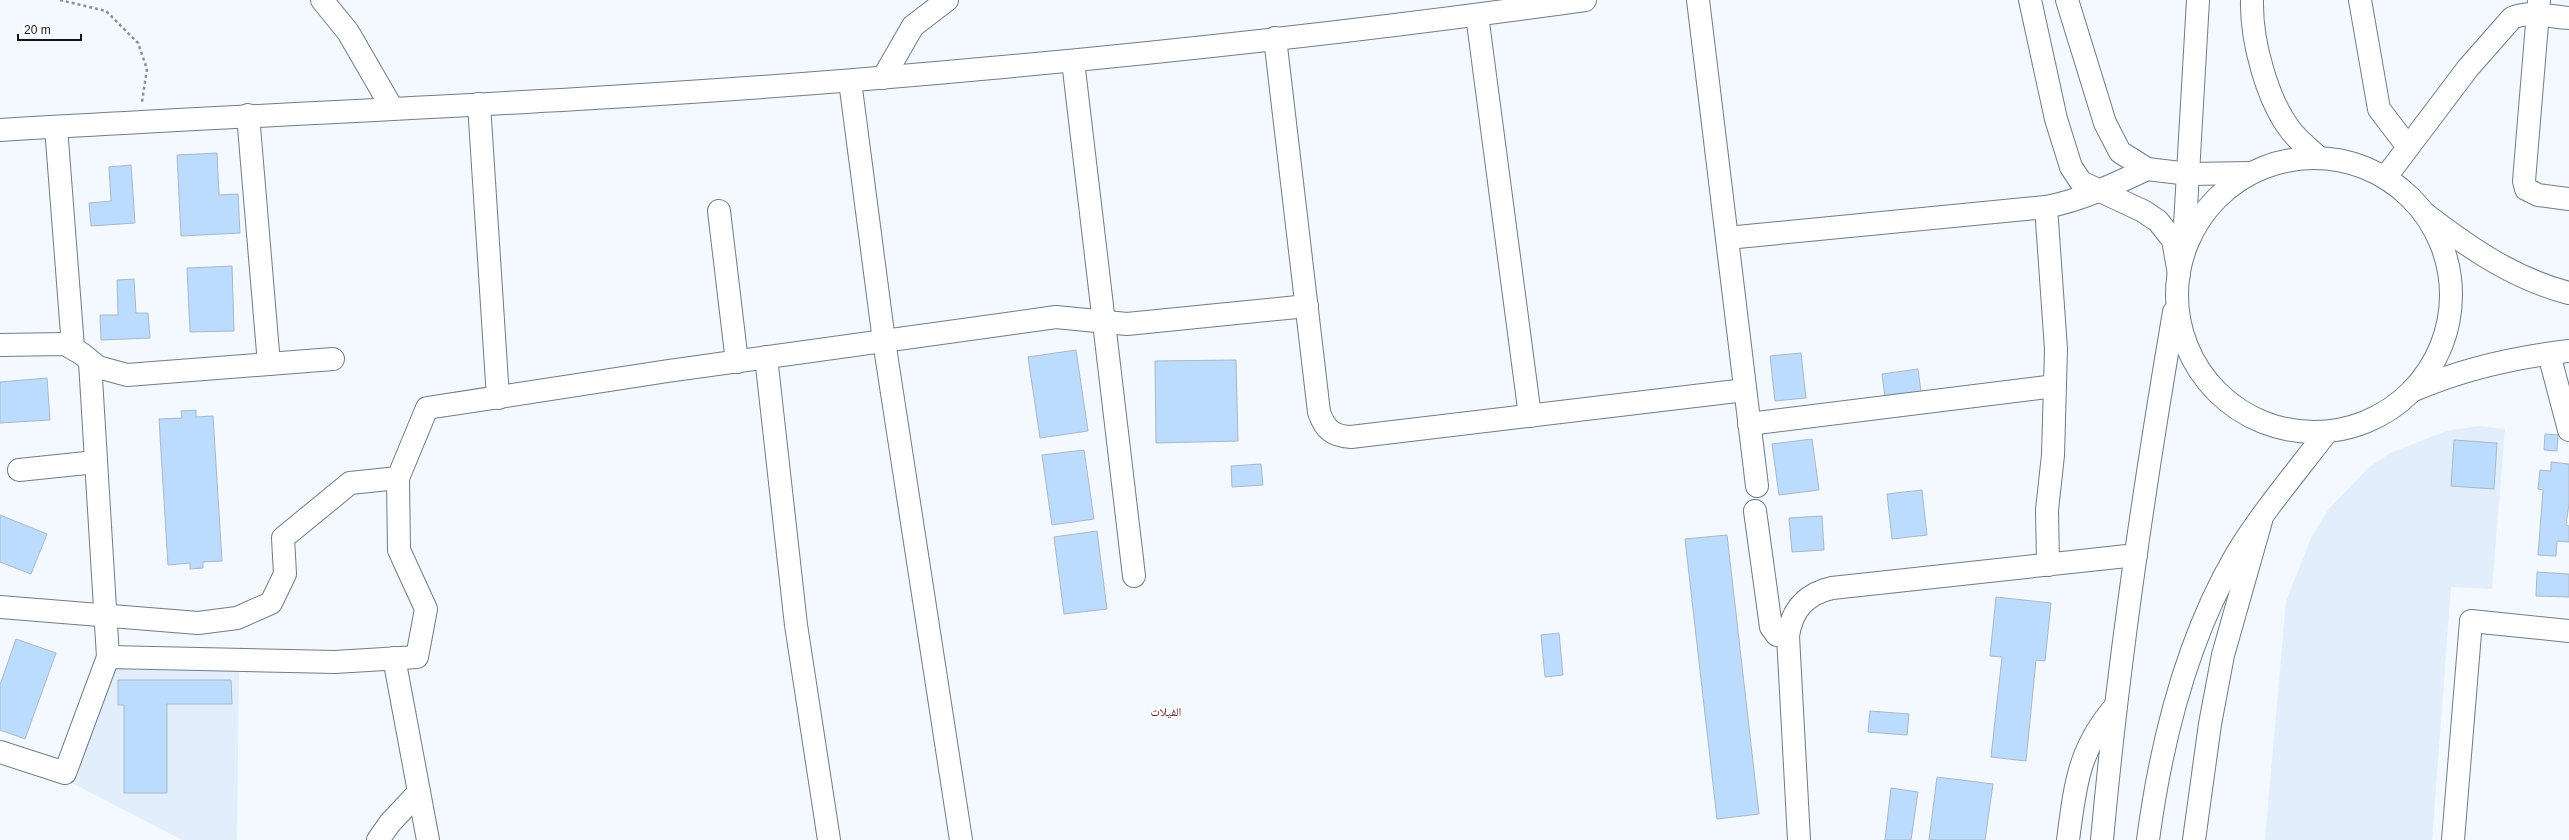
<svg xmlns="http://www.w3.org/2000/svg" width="2569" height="840" font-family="Arial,'Noto Naskh Arabic',sans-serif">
<rect width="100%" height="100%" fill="#f3f9ff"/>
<g fill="#e2eefb">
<polygon points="2478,426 2505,429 2492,589 2451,587 2432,840 2265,840 2286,601 2312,536 2328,510 2368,468 2390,453 2413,444 2446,431"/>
<polygon points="113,666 239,666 237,840 182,840 70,782"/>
</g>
<g fill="#bcdcff" stroke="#aab8c7">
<polygon points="217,153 219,195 238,194 240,233 181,236 177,155"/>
<polygon points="131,165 135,223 91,226 89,203 111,201 109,167"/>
<polygon points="232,266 234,331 190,332 187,268"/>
<polygon points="134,279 136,313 148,313 150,338 101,340 100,315 118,315 117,280"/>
<polygon points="1076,350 1088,431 1040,438 1028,357"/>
<polygon points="1801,353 1806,398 1775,401 1770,356"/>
<polygon points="1236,360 1238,441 1156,443 1155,361"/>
<polygon points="1918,369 1921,392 1885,397 1882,374"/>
<polygon points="47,378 50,420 0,423 0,382"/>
<polygon points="196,410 196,417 213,416 222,561 203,562 203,568 190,569 190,563 168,565 159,419 182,418 181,411"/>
<polygon points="2545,434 2558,435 2557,451 2544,450"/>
<polygon points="1812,439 1819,490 1779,495 1772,444"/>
<polygon points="2454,440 2497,443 2494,489 2451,486"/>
<polygon points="1084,450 1094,519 1052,525 1042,455"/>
<polygon points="2551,462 2569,464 2569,504 2566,525 2569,526 2569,542 2557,541 2556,556 2538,555 2543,490 2538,489 2540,470 2551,471"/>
<polygon points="1261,464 1263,485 1232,487 1231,466"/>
<polygon points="1922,490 1927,535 1892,539 1887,494"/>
<polygon points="0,515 47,534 31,574 0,562"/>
<polygon points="1822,516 1824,550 1792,552 1789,518"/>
<polygon points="1097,531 1107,609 1064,614 1054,537"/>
<polygon points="1727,535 1759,814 1717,819 1685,539"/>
<polygon points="2537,572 2569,574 2569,597 2536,596"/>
<polygon points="1996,597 2051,603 2045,661 2036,660 2026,761 1991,757 2002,657 1990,656"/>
<polygon points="1559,633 1563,675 1545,677 1541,635"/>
<polygon points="16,639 56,653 25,739 0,730 0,685"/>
<polygon points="118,680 231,680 232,704 167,704 167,793 124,793 124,705 118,705"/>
<polygon points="1870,711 1909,714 1907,735 1868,732"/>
<polygon points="1937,777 1993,784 1985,840 1929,840"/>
<polygon points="1891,788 1918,792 1911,840 1885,840"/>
</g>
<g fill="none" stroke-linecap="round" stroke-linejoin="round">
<defs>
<g id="minor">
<polyline points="322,0 348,32 392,108"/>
<polyline points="1698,0 1757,486"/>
<polyline points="2030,0 2056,119 2071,167 2081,182 2143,211 2158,221 2173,240 2179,274"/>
<polyline points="2067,0 2105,123 2120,152 2147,169 2189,174 2251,173"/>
<polyline points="2360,0 2379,109 2408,147"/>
<polyline points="2539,0 2524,181 2526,189 2538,195 2569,199"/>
<polyline points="1477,15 1530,416"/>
<path d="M1275,38L1319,412C1325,430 1333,436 1351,437L1745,390"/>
<polyline points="1073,61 1134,576"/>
<polyline points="883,78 913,26 947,0"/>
<polyline points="850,81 884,341 961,840"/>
<polyline points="479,104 498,398"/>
<polyline points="248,115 269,364"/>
<polyline points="56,127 73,347"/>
<path d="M0,130C284,113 570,103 854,80C1098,60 1342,34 1585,0"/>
<path d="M2385,178L2468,68L2512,18C2529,10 2551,17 2569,18"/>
<polyline points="2046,207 2056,349 2053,455 2047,510 2048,565"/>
<polyline points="719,211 737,362"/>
<path d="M2424,213C2468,247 2514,279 2569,293"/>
<path d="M1727,238L2046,207C2082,200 2113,185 2147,169"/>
<polyline points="0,345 65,344 82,354 98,367 127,375 333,359"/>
<polyline points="2549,354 2569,430"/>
<polyline points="766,357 796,625 829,840"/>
<path d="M2414,390C2463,369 2516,357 2569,351"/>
<polyline points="1749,424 2055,386"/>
<polyline points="19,470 96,462"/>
<polyline points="1755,511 1771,627 1777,635 1788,636"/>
<polyline points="0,607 198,623 237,618 271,603 285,574 283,538 350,483 398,478 427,408 668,371 1056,317 1127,324 1307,306"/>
<polyline points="108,657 335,662 417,657 426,609 399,550 398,478"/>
<polyline points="394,658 428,840"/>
<polyline points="0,752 65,773 108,657 90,362"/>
<polyline points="378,840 390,823 419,792"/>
<path d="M1799,840L1788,636C1792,609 1806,594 1832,588L2136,555"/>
<path d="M2068,840C2075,787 2078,750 2114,708"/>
<polyline points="2194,840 2210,724 2223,655 2261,521"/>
<polyline points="2453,840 2471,621 2569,631"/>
</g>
<g id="major">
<path d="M2252,0C2251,40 2267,101 2292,132C2300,142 2310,149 2319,158"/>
<circle cx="2314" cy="295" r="137"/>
<polyline points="2184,242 2198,0"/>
<path d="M2102,840C2118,663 2144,487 2174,312"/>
<path d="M2148,840C2161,742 2186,641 2236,555C2260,515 2297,471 2326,433"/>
</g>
</defs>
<use href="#minor" stroke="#6f7c8a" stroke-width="24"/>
<use href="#major" stroke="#6f7c8a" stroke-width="24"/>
<polyline stroke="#8c9197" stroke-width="2.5" stroke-dasharray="3 3" stroke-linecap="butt" points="60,0 106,11 138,43 147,69 142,102"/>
<use href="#minor" stroke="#fff" stroke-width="22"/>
<use href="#major" stroke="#fff" stroke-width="22"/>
</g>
<g text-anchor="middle" stroke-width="4" stroke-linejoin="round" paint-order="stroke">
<g font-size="12" fill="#641e29" stroke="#fff">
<text x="1166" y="716">الفيلات</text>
</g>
</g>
<path d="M18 34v6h63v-6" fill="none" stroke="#10151a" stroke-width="2"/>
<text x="24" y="34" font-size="12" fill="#10151a" stroke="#ffffff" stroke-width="3" paint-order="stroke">20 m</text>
</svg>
